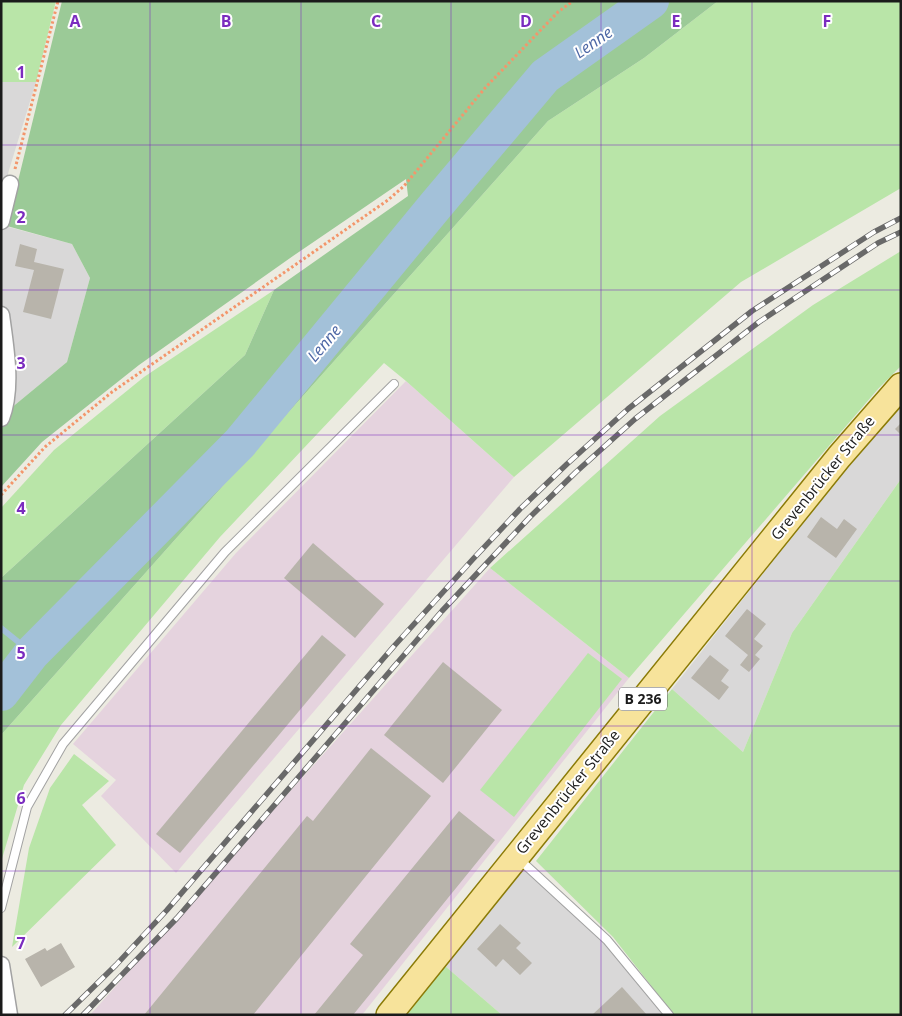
<svg xmlns="http://www.w3.org/2000/svg" width="902" height="1016" font-family="'Open Sans',sans-serif">
<rect width="100%" height="100%" fill="#ecebe1"/>
<g fill="#d9d8d8">
<polygon points="1,82 36,82 9,170 1,203"/>
<polygon points="1,225 72,244 90,278 67,362 10,409 1,409"/>
<polygon points="901,399 901,479 792,633 743,752 672,689"/>
<polygon points="524,869 604,942 664,1015 502,1015 445,966"/>
</g>
<g fill="#e5d3de">
<polygon points="406,381 514,477 176,873 101,796 116,780 73,744 236,553"/>
<polygon points="490,568 629,678 362,1015 90,1015"/>
</g>
<g fill="#b9e5a8">
<polygon points="1,1 56,1 36,82 1,82"/>
<polygon points="718,1 901,1 901,188 741,282 514,477 406,381 384,363 220,537 61,725 24,785 1,862 1,735 548,121 644,58"/>
<polygon points="901,251 901,366 878,389 629,678 490,568 660,416 813,305"/>
<polygon points="274,290 245,355 1,578 1,508 54,450 144,377"/>
<polygon points="901,479 901,1015 674,1015 613,937 536,861 672,689 743,752 792,633"/>
<polygon points="588,653 622,679 514,817 480,790"/>
<polygon points="74,754 109,781 82,805 116,845 12,947 29,848 50,788"/>
<polygon points="445,966 502,1015 407,1015"/>
</g>
<polygon fill="#9bca97" points="62,1 718,1 644,58 548,121 1,735 1,578 245,355 274,290 408,196 406,179 293,256 139,365 42,442 1,487 1,430 10,409 67,362 90,278 72,244 7,226"/>
<g fill="none" stroke-linecap="round" stroke-linejoin="round">
<polyline stroke="#a3c1d9" stroke-width="6" points="1,628 32,653"/>
<polyline stroke="#a3c1d9" stroke-width="36" points="1,693 32,653 240,443 436,205 545,76 651,1"/>
</g>
<g fill="#b8b4ab">
<polygon points="20,244 37,249 34,262 64,269 51,319 23,312 34,270 15,266"/>
<polygon points="901,423 901,435 895,429"/>
<polygon points="821,517 837,529 844,519 857,529 836,558 807,537"/>
<polygon points="313,543 384,604 355,638 284,578"/>
<polygon points="747,609 766,624 754,639 763,646 755,655 760,659 749,672 740,665 748,655 725,636"/>
<polygon points="322,635 346,655 180,853 156,834"/>
<polygon points="710,655 729,670 721,681 729,687 719,700 691,678"/>
<polygon points="443,662 502,710 443,783 384,735"/>
<polygon points="371,748 431,796 253,1015 144,1015 307,816 313,821"/>
<polygon points="459,811 495,840 353,1015 314,1015 363,955 350,944"/>
<polygon points="500,924 521,943 516,948 532,963 520,975 503,959 496,967 477,949"/>
<polygon points="61,943 75,967 41,987 25,959 45,948 47,951"/>
<polygon points="622,987 647,1015 592,1015"/>
</g>
<g fill="none" stroke-linecap="round" stroke-linejoin="round">
<defs>
<g id="service">
<polyline points="520,860 607,940 669,1015"/>
<polyline points="1,908 27,807 63,744 225,552 394,384"/>
</g>
<g id="minor">
<polyline points="1,221 10,184"/>
<path d="M1,315C5,345 13,388 1,418"/>
<polyline points="1,965 9,1015"/>
</g>
<polyline id="primary" points="389,1015 839,457 901,386"/>
</defs>
<use href="#service" stroke="#a2a2a2" stroke-width="10"/>
<use href="#minor" stroke="#a2a2a2" stroke-width="19"/>
<use href="#primary" stroke="#8b7b07" stroke-width="28"/>
<g stroke="#f3966b" stroke-width="3" stroke-dasharray="2.5 2.5" stroke-linecap="butt">
<polyline points="15,169 58,1"/>
<polyline points="1,495 45,447 112,392 295,265 388,200 404,186 485,88 558,12 573,1"/>
</g>
<use href="#service" stroke="#fff" stroke-width="8"/>
<use href="#minor" stroke="#fff" stroke-width="16"/>
<use href="#primary" stroke="#f7e39b" stroke-width="25"/>
<defs>
<g id="rail">
<polyline points="65,1015 116,965 167,910 395,645 474,558 520,509 567,464 628,409 752,311 874,232 901,218"/>
<polyline points="83,1015 177,918 442,611 530,517 576,472 635,419 759,322 878,243 901,232"/>
</g>
</defs>
<use href="#rail" stroke="#696969" stroke-width="5.5"/>
<use href="#rail" stroke="#fff" stroke-width="4" stroke-dasharray="11" stroke-linecap="butt"/>
</g>
<path fill="none" stroke="#7b2cbf" stroke-width="1" stroke-opacity="0.55" d="M150,1V1015M301,1V1015M451,1V1015M601,1V1015M752,1V1015M1,145H901M1,290H901M1,435H901M1,581H901M1,726H901M1,871H901"/>
<g text-anchor="middle" stroke-width="4" stroke-linejoin="round" paint-order="stroke">
<rect fill="#fff" stroke="#5f5f5f" stroke-width="1" x="619" y="687.5" width="48" height="23" rx="4"/>
<g font-size="14" font-weight="bold" fill="#1b1b1b">
<text x="643" y="704">B 236</text>
</g>
<g font-size="15" fill="#1b1b1b" stroke="#fff">
<text transform="translate(823 478) rotate(-51)" y="5">Grevenbrücker Straße</text>
<text transform="translate(568 792) rotate(-51)" y="5">Grevenbrücker Straße</text>
</g>
<g font-size="16" font-style="italic" fill="#4d67a5" stroke="#fff">
<text transform="translate(593 42) rotate(-35)" y="6">Lenne</text>
<text transform="translate(324 343) rotate(-50)" y="6">Lenne</text>
</g>
</g>
<g font-size="16" text-anchor="middle" font-weight="bold" fill="#7b2cbf" stroke="#fff" stroke-width="4" stroke-linejoin="round" paint-order="stroke">
<text x="75" y="27">A</text>
<text x="226" y="27">B</text>
<text x="376" y="27">C</text>
<text x="526" y="27">D</text>
<text x="676" y="27">E</text>
<text x="827" y="27">F</text>
<text x="21" y="78">1</text>
<text x="21" y="223">2</text>
<text x="21" y="369">3</text>
<text x="21" y="514">4</text>
<text x="21" y="659">5</text>
<text x="21" y="804">6</text>
<text x="21" y="949">7</text>
</g>
<rect width="902" height="1016" fill="none" stroke="#1b1b1b" stroke-width="5"/>
</svg>
